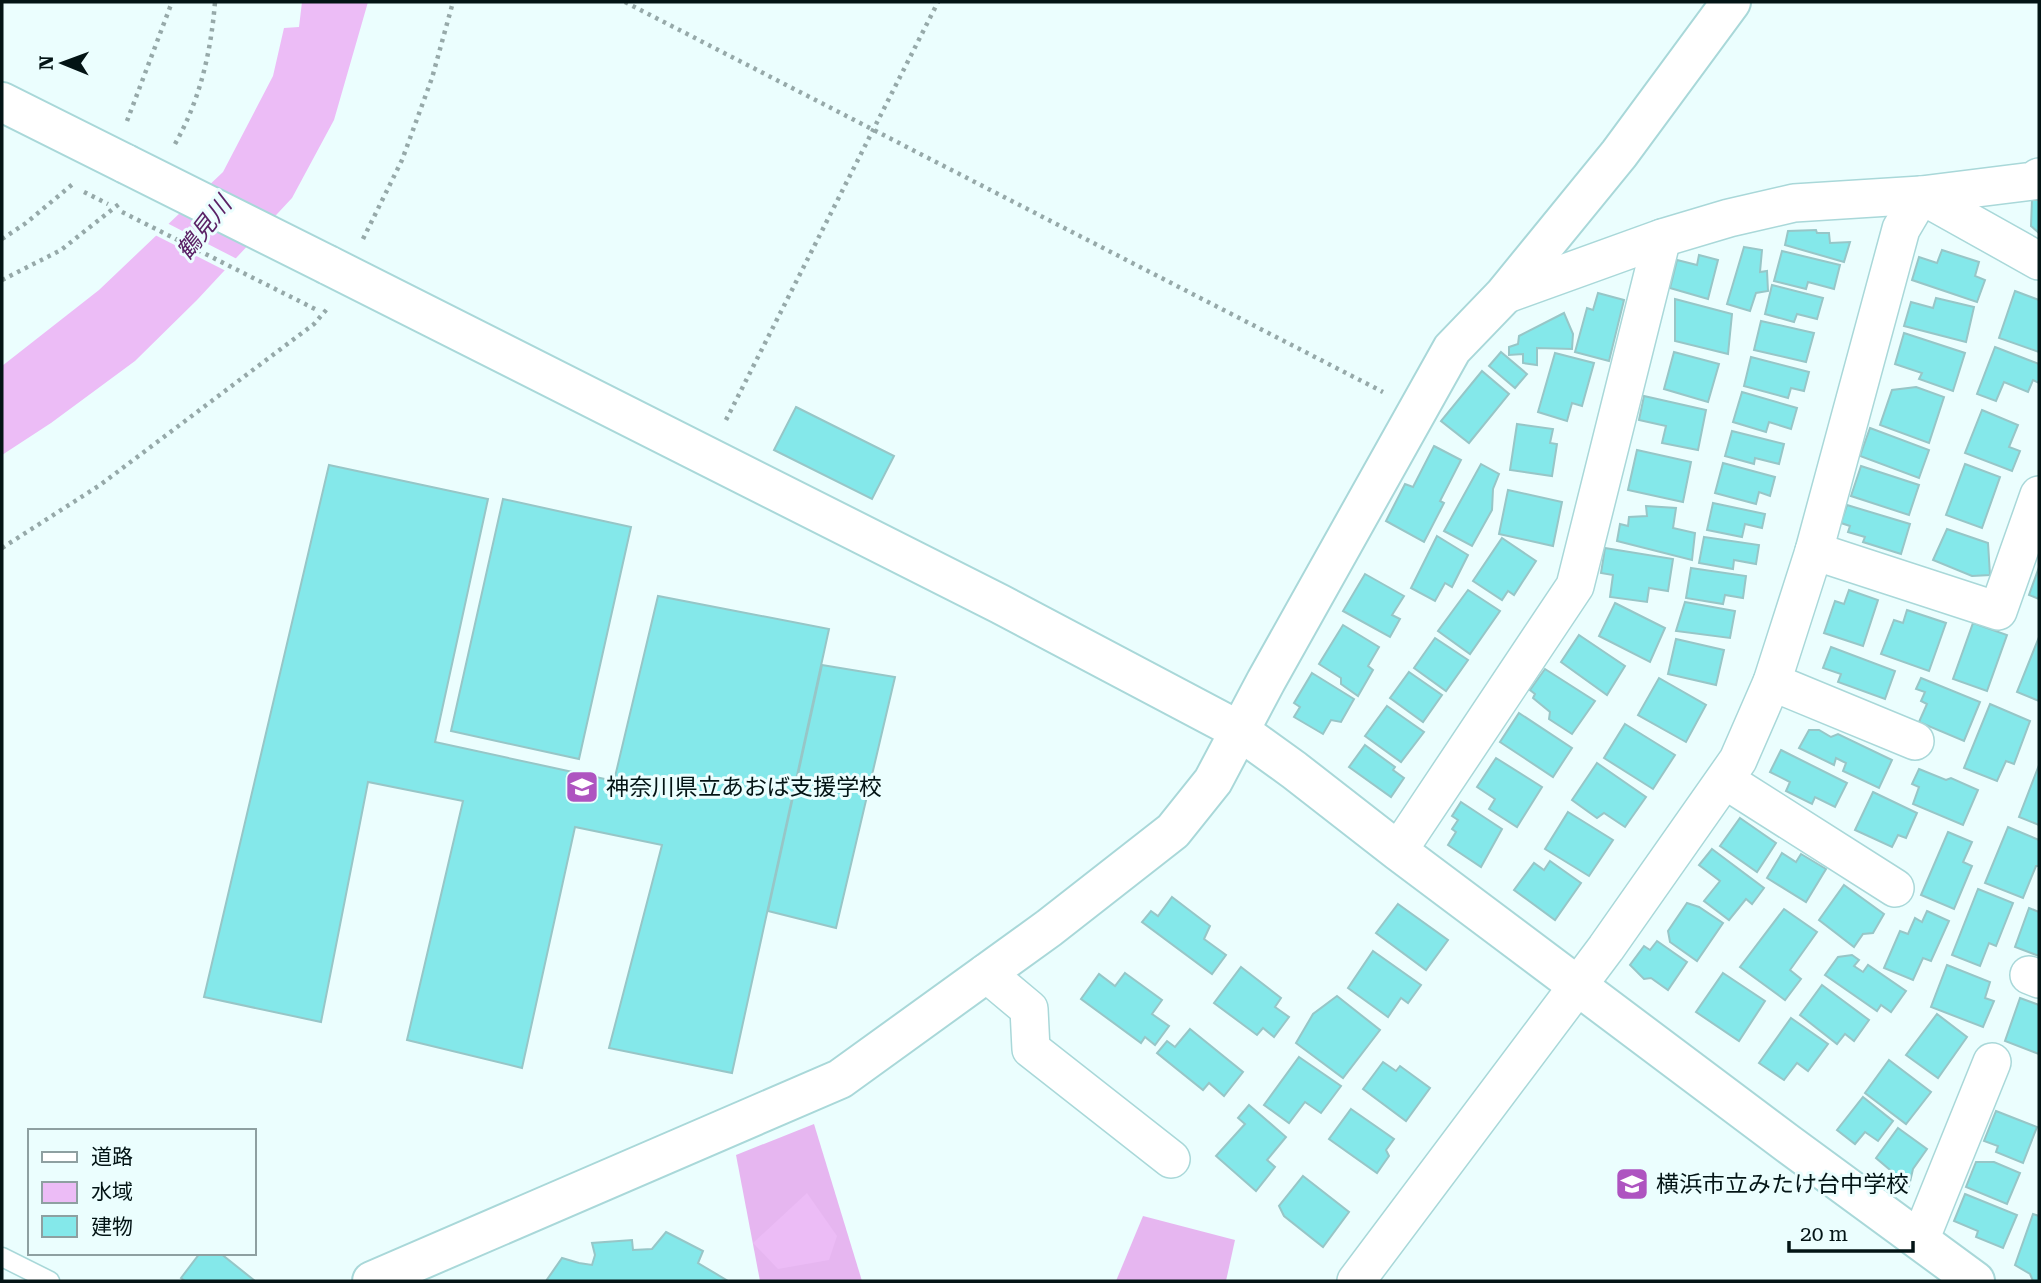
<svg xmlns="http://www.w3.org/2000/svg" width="2041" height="1283" font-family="'Roboto Serif','Noto Sans JP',serif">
<rect width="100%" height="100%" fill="#ebfefe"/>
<g fill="#e6b6f0">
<polygon points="814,1124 862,1281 760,1281 736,1155"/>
<polygon points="1143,1216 1235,1240 1226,1281 1116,1281"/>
</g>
<g fill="#ecbcf6">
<polygon points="302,2 368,2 334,120 292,198 197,300 135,361 51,423 2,455 2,366 99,290 223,172 273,76 284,28 299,27"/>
<polygon points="807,1193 837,1236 829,1260 778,1269 753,1243"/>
</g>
<polygon fill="#ebfefe" points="165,222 239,260 228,272 153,234"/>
<g fill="#84e8ea" stroke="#97c6c7" stroke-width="2">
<polygon points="2032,200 2039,200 2039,233 2031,226"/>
<polygon points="1816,230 1817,233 1829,233 1830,243 1850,242 1844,262 1785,245 1788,231"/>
<polygon points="1744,247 1762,250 1760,272 1767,271 1768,291 1756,293 1750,311 1727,304"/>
<polygon points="1942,250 1979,262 1975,276 1985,280 1977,302 1912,280 1919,257 1937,263"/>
<polygon points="1782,251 1840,265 1834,289 1808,282 1806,289 1774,281"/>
<polygon points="1699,255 1718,260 1708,299 1670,288 1677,260 1697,265"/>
<polygon points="1772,285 1823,298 1817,319 1797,314 1794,322 1765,314"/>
<polygon points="2015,291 2039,300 2039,352 1999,338"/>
<polygon points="1598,293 1624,300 1609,361 1575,352 1587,308 1593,310"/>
<polygon points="1936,298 1974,307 1966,342 1904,326 1911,302 1933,308"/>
<polygon points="1675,299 1732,314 1728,354 1675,341"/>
<polygon points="1564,313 1573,334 1572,349 1537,348 1537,365 1523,363 1523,354 1509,355 1509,347 1518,344 1519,336"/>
<polygon points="1761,321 1814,333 1806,362 1754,350"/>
<polygon points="1904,333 1965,353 1953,391 1919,379 1922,373 1895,364"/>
<polygon points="1995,347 2039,364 2039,383 2033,380 2028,392 2004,382 1996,401 1977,394"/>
<polygon points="1501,352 1527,374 1515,388 1489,366"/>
<polygon points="1674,352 1719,364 1708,402 1664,389"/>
<polygon points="1555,353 1594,363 1582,406 1572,403 1567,421 1538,412"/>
<polygon points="1751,357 1809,372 1804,391 1791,388 1788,398 1744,386"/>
<polygon points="1482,371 1509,394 1469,443 1441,421"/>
<polygon points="1916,387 1944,397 1929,443 1880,425 1892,390"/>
<polygon points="1742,392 1797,408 1791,429 1769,422 1766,432 1733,422"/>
<polygon points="1644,396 1706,410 1698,450 1662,443 1666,426 1639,420"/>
<polygon points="796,407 894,456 872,499 774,450"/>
<polygon points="1982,410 2018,425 2009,447 2020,451 2012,471 1965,453"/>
<polygon points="1517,424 1553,429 1550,443 1557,444 1552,476 1510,470"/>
<polygon points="1870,428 1929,450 1919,478 1860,456"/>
<polygon points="1732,431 1784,444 1779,464 1755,458 1754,464 1725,456"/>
<polygon points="1434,446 1461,460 1440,501 1444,503 1424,542 1386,521 1405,484 1413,487"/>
<polygon points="1637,450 1691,462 1683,502 1628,490"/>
<polygon points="1723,463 1775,477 1770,496 1759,492 1756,504 1715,493"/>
<polygon points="1481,464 1499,474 1493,489 1492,510 1472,546 1444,531"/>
<polygon points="1965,464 2000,477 1982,528 1946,515"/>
<polygon points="329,465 488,499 435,742 614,781 658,596 829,629 732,1073 609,1048 662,845 575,827 522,1068 407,1040 463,801 368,782 321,1022 204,997"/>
<polygon points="1861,466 1919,485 1909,515 1851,496"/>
<polygon points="1508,490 1562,502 1553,546 1499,534"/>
<polygon points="503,499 631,527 579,759 451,731"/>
<polygon points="1713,503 1765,514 1762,528 1745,524 1742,537 1707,530"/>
<polygon points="1847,505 1910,524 1901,554 1863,542 1865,537 1848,532 1850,526 1841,523"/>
<polygon points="1646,506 1676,508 1673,528 1695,533 1692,560 1617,541 1620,524 1628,526 1629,517 1647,516"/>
<polygon points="1947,529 1988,543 1990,575 1972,576 1933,560"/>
<polygon points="1437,536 1468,555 1452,587 1445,583 1435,601 1411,588"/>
<polygon points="1704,537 1759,545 1756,564 1734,560 1733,569 1699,563"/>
<polygon points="1502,538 1536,561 1514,595 1508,591 1502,600 1473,581"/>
<polygon points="1605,548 1673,559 1668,591 1649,588 1647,602 1610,597 1613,575 1601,573"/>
<polygon points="2039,567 2039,599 2029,595"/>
<polygon points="1691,568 1746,576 1743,598 1725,595 1723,604 1686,598"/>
<polygon points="1365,574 1404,596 1392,615 1400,619 1390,637 1343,611"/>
<polygon points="1468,590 1500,611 1470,654 1438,631"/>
<polygon points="1849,590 1878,600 1863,646 1824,633 1835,601 1844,604"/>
<polygon points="1685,602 1735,611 1730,638 1676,631"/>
<polygon points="1615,603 1665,628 1650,662 1599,636"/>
<polygon points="1907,610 1946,623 1929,671 1881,654 1894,620 1903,623"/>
<polygon points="1973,623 2007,635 1987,691 1953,679"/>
<polygon points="1343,625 1379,647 1368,666 1373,670 1358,696 1341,684 1341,678 1319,664"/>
<polygon points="1579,635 1625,666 1607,695 1561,662"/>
<polygon points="2039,637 2039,701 2017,692"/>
<polygon points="1435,638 1468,660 1446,691 1414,668"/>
<polygon points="1676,639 1724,650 1716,685 1668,674"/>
<polygon points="1831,647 1895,671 1885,699 1838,682 1841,674 1823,668"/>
<polygon points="822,665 895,677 836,928 768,911"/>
<polygon points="1545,669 1595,701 1572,734 1549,719 1550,712 1533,698 1535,694 1530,690"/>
<polygon points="1409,672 1442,695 1423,722 1390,698"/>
<polygon points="1312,673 1354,699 1341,722 1331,720 1323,734 1294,717 1300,707 1294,703"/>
<polygon points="1659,678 1706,705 1686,742 1638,715"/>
<polygon points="1921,678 1980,702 1964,741 1919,722 1927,704 1921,701 1925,692 1916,689"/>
<polygon points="1990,704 2030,721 2014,764 2006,761 1997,781 1964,768"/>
<polygon points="1387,706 1424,732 1401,762 1365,736"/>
<polygon points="1519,713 1572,748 1553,777 1500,742"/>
<polygon points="1625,724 1675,755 1653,789 1604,758"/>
<polygon points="1809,730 1819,730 1831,737 1838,734 1892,760 1879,788 1843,771 1846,763 1836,758 1834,765 1799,748"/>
<polygon points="1365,745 1395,767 1393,770 1404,778 1391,797 1349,767"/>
<polygon points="1781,750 1847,783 1835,807 1815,797 1812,804 1786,791 1790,782 1770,772"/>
<polygon points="1496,758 1542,787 1517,827 1489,809 1495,799 1477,787"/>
<polygon points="1597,763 1646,797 1625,827 1604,813 1597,818 1572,800"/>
<polygon points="2039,765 2039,825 2019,817"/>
<polygon points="1919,769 1946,780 1951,778 1978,790 1963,825 1913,804 1919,787 1912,784"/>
<polygon points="1873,792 1917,813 1906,838 1898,835 1892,847 1855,830"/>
<polygon points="1461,802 1502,829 1481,867 1448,845 1456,832 1452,829 1458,820 1452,816"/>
<polygon points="1568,812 1613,840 1589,876 1545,849"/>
<polygon points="1740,818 1776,843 1757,872 1720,846"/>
<polygon points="2008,827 2039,840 2039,866 2036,866 2023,898 1985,883"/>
<polygon points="1948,832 1972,842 1963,862 1972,866 1954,909 1921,895"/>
<polygon points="1712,849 1764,888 1752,904 1746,899 1729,920 1704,901 1720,881 1699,865"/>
<polygon points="1782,853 1796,862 1801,854 1826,869 1806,902 1767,878"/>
<polygon points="1550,861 1581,883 1555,920 1514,890 1534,863 1544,870"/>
<polygon points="1844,885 1884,914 1873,933 1863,934 1854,947 1819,920"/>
<polygon points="1978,889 2013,903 1996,946 1989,943 1980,966 1952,955"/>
<polygon points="1172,897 1210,926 1204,939 1226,955 1212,974 1142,922 1151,911 1158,916"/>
<polygon points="1687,903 1699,907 1723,923 1697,961 1670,942 1668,931"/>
<polygon points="1398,904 1448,940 1426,970 1376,933"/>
<polygon points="2029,908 2039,912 2039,956 2015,947"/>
<polygon points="1784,909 1817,932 1790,970 1801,979 1785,1000 1740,967"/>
<polygon points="1927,911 1949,921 1931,961 1923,958 1913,980 1884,968 1900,931 1908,934 1915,918 1922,922"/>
<polygon points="1657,941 1687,962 1668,990 1651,978 1644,979 1630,965 1644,946 1650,950"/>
<polygon points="1373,951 1421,985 1408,1003 1401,998 1388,1017 1348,988"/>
<polygon points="1852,955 1859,960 1854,966 1863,972 1868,965 1906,991 1891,1012 1881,1005 1877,1011 1825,975 1838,957"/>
<polygon points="1947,965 1990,982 1985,998 1994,1001 1983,1027 1931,1007"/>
<polygon points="1241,967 1281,998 1275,1007 1289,1017 1274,1037 1263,1028 1257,1035 1214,1003"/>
<polygon points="1125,973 1162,1000 1152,1014 1169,1026 1155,1045 1145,1037 1141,1043 1081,999 1099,974 1115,986"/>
<polygon points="1723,973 1765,1001 1739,1041 1696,1012"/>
<polygon points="1822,985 1869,1020 1854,1041 1845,1034 1837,1044 1800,1015"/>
<polygon points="1337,996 1380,1030 1343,1078 1296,1043 1313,1014"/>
<polygon points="2020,998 2039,1005 2039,1054 2005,1041"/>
<polygon points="1937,1014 1967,1037 1938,1078 1906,1055"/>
<polygon points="1791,1018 1828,1044 1808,1071 1797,1063 1784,1080 1759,1063"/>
<polygon points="1190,1029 1243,1072 1224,1096 1209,1083 1203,1090 1157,1053 1167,1041 1175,1047"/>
<polygon points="1299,1057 1341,1086 1321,1113 1305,1102 1289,1123 1264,1105"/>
<polygon points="1889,1060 1931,1092 1906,1124 1865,1093"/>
<polygon points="1383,1062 1396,1071 1400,1066 1430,1088 1406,1121 1363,1089"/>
<polygon points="1863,1097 1893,1121 1878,1141 1865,1132 1855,1144 1837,1130"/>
<polygon points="1249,1105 1286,1137 1267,1160 1275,1167 1256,1191 1216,1156 1245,1124 1238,1118"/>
<polygon points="1351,1109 1394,1139 1386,1150 1389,1156 1377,1173 1329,1139"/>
<polygon points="1996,1111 2037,1127 2023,1163 1996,1152 1998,1146 1984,1141"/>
<polygon points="1898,1128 1927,1149 1913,1169 1909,1186 1876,1158"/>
<polygon points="1976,1162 1994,1162 2020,1173 2007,1204 1966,1187"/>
<polygon points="1303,1176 1349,1212 1323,1247 1284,1216 1279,1206"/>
<polygon points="1965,1194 2017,1215 2003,1248 1976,1237 1978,1231 1954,1221"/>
<polygon points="2033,1214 2039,1216 2039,1281 2033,1281 2030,1274 2015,1265"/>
<polygon points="666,1232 703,1251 698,1263 728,1281 546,1281 562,1258 579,1263 592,1265 595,1255 592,1243 632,1240 633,1250 652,1249"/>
<polygon points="200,1253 220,1253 255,1281 185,1281 181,1278"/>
</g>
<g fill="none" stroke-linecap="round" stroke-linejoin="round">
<defs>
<polyline id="service" points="2,1257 50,1281"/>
<g id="minor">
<polyline points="1504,295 1662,238 1729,218 1794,203 1921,195 2033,181 2039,177"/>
<polyline points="1814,551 1998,611 2039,495"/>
<polyline points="1772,682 1915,741"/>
<polyline points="1725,780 1895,888"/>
<polyline points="1398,851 1575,586 1662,238"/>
<polyline points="986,973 1029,1009 1031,1049 1171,1159"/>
<polyline points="2029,975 2039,979"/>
<polyline points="1920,1240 1992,1062"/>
<polyline points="1356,1281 1606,948 1738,760 1772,682 1814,551 1901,229 1921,195 2039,261"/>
</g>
<g id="tertiary">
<polyline points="2,102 126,164"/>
<polyline points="328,265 1000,604 1240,731 1294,770 1398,851 1787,1143 1975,1281"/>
<polyline points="372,1281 840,1079 1049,928 1173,831 1213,781 1266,681 1452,349 1504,295 1619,154 1731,2"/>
</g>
</defs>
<use href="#service" stroke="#a9d8d9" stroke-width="21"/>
<use href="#minor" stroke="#a9d8d9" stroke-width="40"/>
<use href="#tertiary" stroke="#a9d8d9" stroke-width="42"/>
<g stroke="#96a9a9" stroke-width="4.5" stroke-dasharray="3.5 5" stroke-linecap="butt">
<polyline points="625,2 1383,392"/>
<polyline points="127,121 172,2"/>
<path d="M175,144C200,100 211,52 215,2"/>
<polyline points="2,239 26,223 74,183"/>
<polyline points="363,239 402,160 432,78 453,2"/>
<polyline points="2,280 61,250 119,204"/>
<polyline points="726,420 938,2"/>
<polyline points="2,548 100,485 314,324 327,309"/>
</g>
<use href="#service" stroke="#fff" stroke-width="18"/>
<use href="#minor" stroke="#fff" stroke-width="37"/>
<use href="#tertiary" stroke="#fff" stroke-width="38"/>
<defs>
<polyline id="tertiary-bridge" points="126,164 328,265"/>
</defs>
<use href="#tertiary-bridge" stroke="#a9d8d9" stroke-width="42" stroke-linecap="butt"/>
<g stroke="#96a9a9" stroke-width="4.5" stroke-dasharray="3.5 5" stroke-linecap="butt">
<polyline points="84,192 108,204"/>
<polyline points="122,212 315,309"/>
</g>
<use href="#tertiary-bridge" stroke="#fff" stroke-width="38"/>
</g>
<defs>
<symbol id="school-square" viewBox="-11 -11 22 22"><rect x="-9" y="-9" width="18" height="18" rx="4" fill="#ae54c0" stroke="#ebfefe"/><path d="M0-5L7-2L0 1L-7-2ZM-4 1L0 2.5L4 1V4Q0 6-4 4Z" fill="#fff"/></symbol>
</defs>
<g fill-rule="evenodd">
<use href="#school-square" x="563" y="768" width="38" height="38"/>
<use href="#school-square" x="1613" y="1165" width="38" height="38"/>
</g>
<g text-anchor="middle" stroke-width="6" stroke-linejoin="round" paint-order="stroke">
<g font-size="23" fill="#031415" stroke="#ebfefe" text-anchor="start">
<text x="606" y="795">神奈川県立あおば支援学校</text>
<text x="1656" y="1192">横浜市立みたけ台中学校</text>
</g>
<g font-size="24" font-style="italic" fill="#5b2266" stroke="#ebfefe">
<text transform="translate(204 228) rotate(-52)" y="8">鶴見川</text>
</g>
</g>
<rect width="2041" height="1283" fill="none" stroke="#031415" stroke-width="7"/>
<rect x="28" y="1129" width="228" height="126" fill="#ebfefe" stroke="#8ea0a1" stroke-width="2"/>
<rect x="42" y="1152" width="35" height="10" fill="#ffffff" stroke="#8ea0a1" stroke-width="2"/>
<text x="91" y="1164" font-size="21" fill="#031415">道路</text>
<rect x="42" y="1182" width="35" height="21" fill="#ecbcf6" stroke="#8ea0a1" stroke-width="2"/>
<text x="91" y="1199" font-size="21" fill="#031415">水域</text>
<rect x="42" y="1216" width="35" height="21" fill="#84e8ea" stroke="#8ea0a1" stroke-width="2"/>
<text x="91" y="1234" font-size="21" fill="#031415">建物</text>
<g transform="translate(63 63) rotate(271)" stroke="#ebfefe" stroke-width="5" paint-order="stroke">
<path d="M0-5L12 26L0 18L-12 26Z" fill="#031415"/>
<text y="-10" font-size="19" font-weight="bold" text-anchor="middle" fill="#031415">N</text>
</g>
<path d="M1789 1241v10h124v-10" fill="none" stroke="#031415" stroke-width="3.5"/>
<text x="1800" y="1241" font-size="21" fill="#031415" stroke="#ebfefe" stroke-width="5" paint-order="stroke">20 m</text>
</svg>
